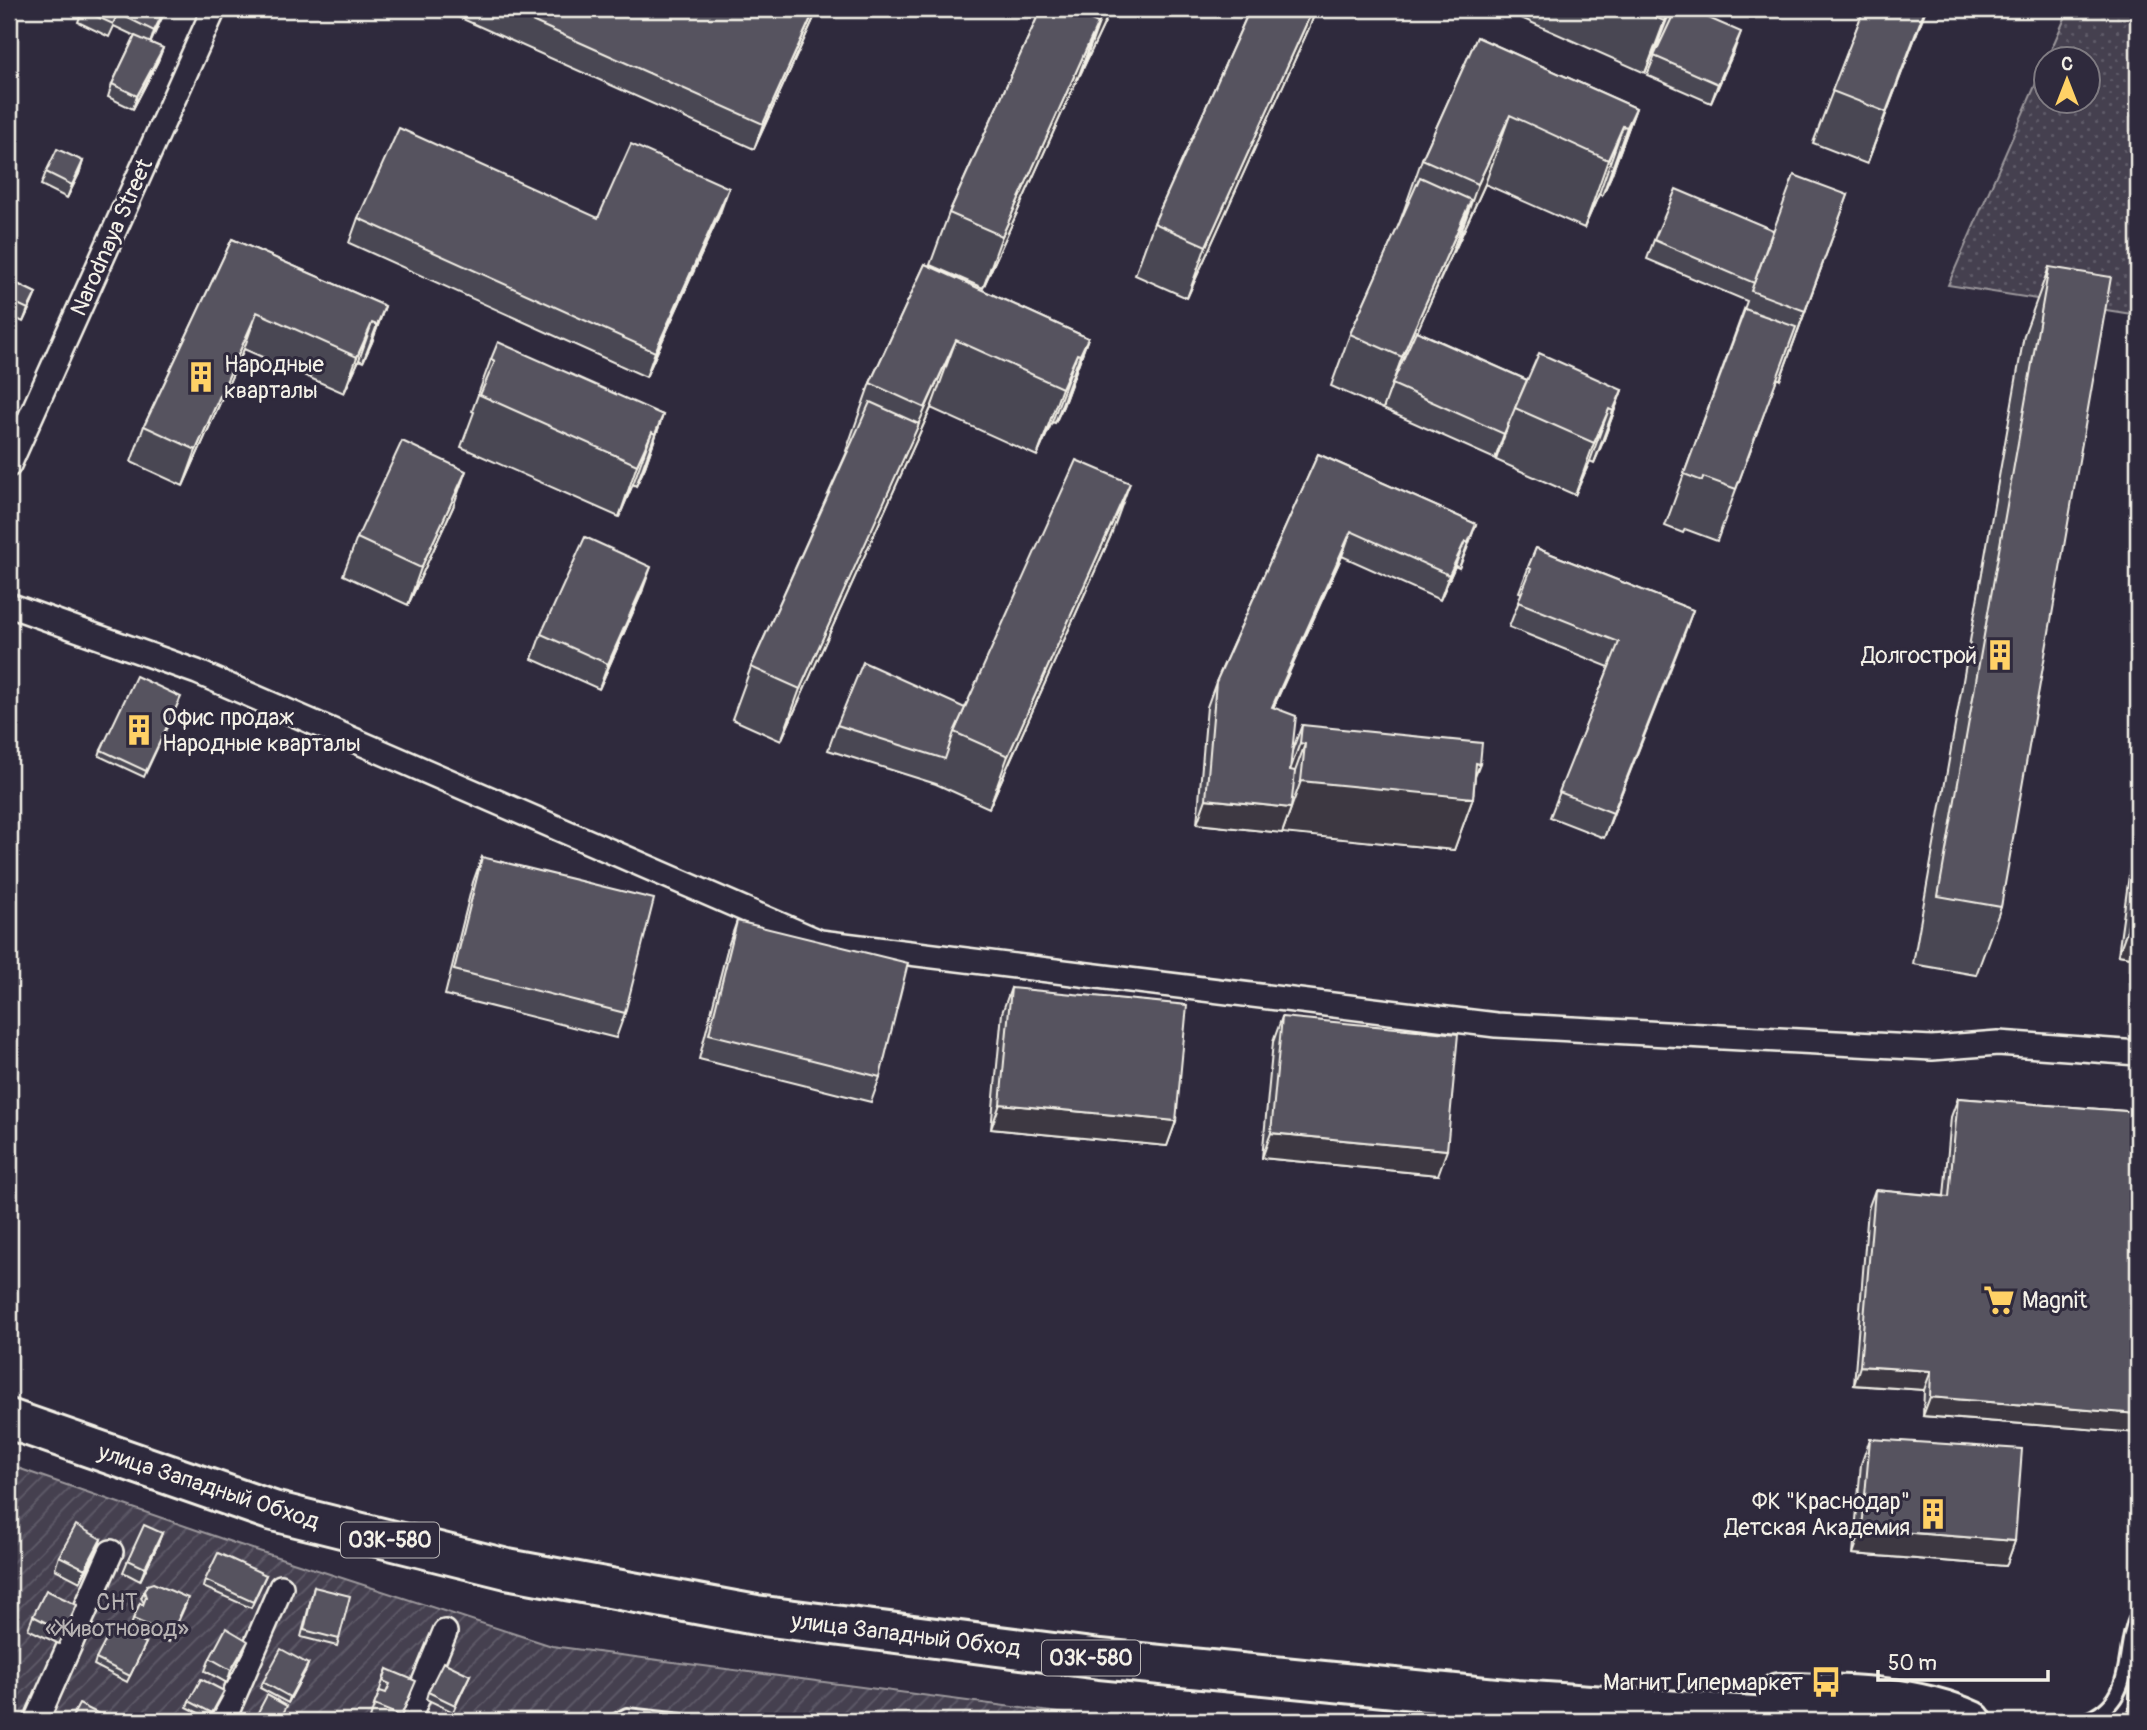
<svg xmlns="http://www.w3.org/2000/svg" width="2147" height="1730" font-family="Pangolin,sans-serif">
<defs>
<pattern id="grass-dots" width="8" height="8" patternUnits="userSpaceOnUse" patternTransform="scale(1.75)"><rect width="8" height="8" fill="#454050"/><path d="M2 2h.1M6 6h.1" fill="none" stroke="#605c69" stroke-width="1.8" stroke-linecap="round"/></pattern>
<pattern id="garden-furrows" width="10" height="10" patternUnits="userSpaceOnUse" patternTransform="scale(1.75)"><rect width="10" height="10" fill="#454050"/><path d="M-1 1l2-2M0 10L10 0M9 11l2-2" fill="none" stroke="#605c69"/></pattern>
</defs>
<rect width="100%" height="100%" fill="#2f2a3d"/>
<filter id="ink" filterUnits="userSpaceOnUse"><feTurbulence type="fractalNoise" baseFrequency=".0143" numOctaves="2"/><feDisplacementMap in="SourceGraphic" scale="14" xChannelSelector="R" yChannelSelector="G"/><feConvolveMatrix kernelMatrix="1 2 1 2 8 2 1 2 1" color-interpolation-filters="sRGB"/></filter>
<g filter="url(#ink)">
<polygon fill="url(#grass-dots)" stroke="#9c989c" stroke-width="2" points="2069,9 2138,9 2138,315 1948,285 2045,63 2046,102 2088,102 2088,60 2047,59"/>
<polygon fill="url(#garden-furrows)" stroke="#9c989c" stroke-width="2" points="9,1465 237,1544 552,1646 1119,1721 9,1721"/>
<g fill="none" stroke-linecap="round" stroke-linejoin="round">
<defs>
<g id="lane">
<polyline points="616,1721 627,1715 682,1721"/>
<path d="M2084,1721C2138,1700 2119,1654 2138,1614"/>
<polyline points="2136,1721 2138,1677"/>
</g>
<g id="street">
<polyline points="9,465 214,9"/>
<polyline points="9,605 197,672 820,942 1496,1025 1932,1048 1998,1043 2138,1053"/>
<polyline points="36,1721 111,1552"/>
<polyline points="223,1721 281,1587"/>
<polyline points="408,1721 445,1632"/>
</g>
<g id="highway">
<polyline points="9,1419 273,1511 507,1569 756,1615 1100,1659 1516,1700 1827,1721"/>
<path d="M1778,1693C1841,1694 1914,1694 1972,1721"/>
</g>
</defs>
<use href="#lane" stroke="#f4f1e8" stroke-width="18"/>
<use href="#street" stroke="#f4f1e8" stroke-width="28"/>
<use href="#highway" stroke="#f4f1e8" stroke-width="44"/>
<use href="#lane" stroke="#2f2a3d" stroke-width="12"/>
<use href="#street" stroke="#2f2a3d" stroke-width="23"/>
<use href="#highway" stroke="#2f2a3d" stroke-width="38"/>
</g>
<g fill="#4a4752" stroke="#f4f1e8" stroke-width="2">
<polygon points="83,9 166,9 150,43 163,48 158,61 133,109 108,97 112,84 135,36 114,26 109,37 78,22"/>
<polygon points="459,9 818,9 754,149 456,16"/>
<polygon points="1041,9 1111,9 1080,75 1079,75 983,288 930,265 949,213"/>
<polygon points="1117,9 1127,9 1125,12"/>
<polygon points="1250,9 1316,9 1310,26 1187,298 1135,275 1154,223"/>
<polygon points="1501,9 1688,9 1734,51 1711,103 1647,75 1661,41 1659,40 1645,73"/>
<polygon points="1864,9 1926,9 1867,164 1813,143"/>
<polygon points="1477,37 1636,108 1611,176 1602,196 1599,194 1584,228 1485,184 1454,252 1453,252 1417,331 1527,380 1622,390 1603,442 1594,463 1590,461 1575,495 1496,460 1500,448 1495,459 1383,409 1384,406 1383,409 1331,386 1350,334 1398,227 1422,159"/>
<polygon points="83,161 79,174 67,198 41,185 46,172"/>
<polygon points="1848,195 1780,380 1777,378 1717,541 1685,529 1683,533 1665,526 1747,301 1647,259 1654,240 1773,230"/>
<polygon points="720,213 646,377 349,243 358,218 598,218"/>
<polygon points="232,239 385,306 372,342 363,362 359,360 344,393 244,349 183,486 131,462 144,426"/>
<polygon points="925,264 1088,338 1063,406 1055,423 1052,422 1037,456 931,408 781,741 732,719 751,667 847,452 846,451 870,383"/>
<polygon points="2049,267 2001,907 1976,975 1913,964 2024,335"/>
<polygon points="9,280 36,293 23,322 9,315"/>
<polygon points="491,359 663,415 645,467 636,486 633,484 619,517 461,447 474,412 472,411"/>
<polygon points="1318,454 1476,524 1459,568 1455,566 1440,600 1342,556 1273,708 1292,751 1302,725 1475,777 1473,798 1454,850 1197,824 1207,707 1216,682"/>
<polygon points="453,507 408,605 343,575 357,538"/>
<polygon points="1111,535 989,808 936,784 828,750 837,725 965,708"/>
<polygon points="1536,548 1693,610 1604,838 1550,817 1609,667 1509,627 1522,593 1519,592"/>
<polygon points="642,592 599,689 532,659 541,634"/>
<polygon points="178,703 144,777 99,756 101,750"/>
<polygon points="2138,810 2138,958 2118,955"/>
<polygon points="482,857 625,1013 616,1038 445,995 473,882"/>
<polygon points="737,921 880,1077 871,1102 699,1059 728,946"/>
<polygon points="1011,988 1176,1121 1167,1146 991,1129 1002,1013"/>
<polygon points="1282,1017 1438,1175 1262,1158 1273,1042"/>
<polygon points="1958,1098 2138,1112 2138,1433 1923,1416 1924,1390 1854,1385 1868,1209 1875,1190 1944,1196 1951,1117"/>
<polygon points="1870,1439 2015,1541 2006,1566 1853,1554 1861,1464"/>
<polygon points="162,1533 157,1546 140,1581 123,1572 128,1560"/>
<polygon points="101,1539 97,1551 80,1582 55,1569 59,1556"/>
<polygon points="266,1575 251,1608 203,1587 205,1580"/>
<polygon points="147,1585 186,1604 169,1642 131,1625 140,1603 143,1605 144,1603 141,1598"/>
<polygon points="314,1587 339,1639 337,1646 301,1637"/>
<polygon points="77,1605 72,1617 59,1644 28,1629 33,1616"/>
<polygon points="146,1643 127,1682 94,1665 96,1659"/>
<polygon points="243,1653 227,1683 205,1671 210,1658"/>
<polygon points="308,1664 288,1703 260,1688 263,1682"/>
<polygon points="387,1669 411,1694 399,1721 377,1721 370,1718"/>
<polygon points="470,1675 453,1712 426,1699 428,1692"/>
<polygon points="222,1697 210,1719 187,1707 189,1701"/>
</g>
<g fill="#3c3942" stroke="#f4f1e8" stroke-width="2">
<polygon points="165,9 166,9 150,44 154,31"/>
<polygon points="815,9 818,9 754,149 763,124"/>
<polygon points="1104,9 1111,9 1080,75"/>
<polygon points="1313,9 1316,9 1310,26 1187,298 1206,246"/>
<polygon points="1669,9 1671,9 1659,40 1645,73"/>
<polygon points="1925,9 1926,9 1867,164 1886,112"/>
<polygon points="1098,23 1079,75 983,288 1002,236"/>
<polygon points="1741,32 1734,51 1711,103 1718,84"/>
<polygon points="163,48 158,61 133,109 137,96"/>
<polygon points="1636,108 1611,176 1602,196 1627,127"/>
<polygon points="1510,115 1485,184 1454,252 1478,184"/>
<polygon points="1623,126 1599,194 1584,228 1608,160"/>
<polygon points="83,161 79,174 67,198 72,185"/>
<polygon points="729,188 720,213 646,377 655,352"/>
<polygon points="1471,200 1452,252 1394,385 1392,384 1383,409 1402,357"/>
<polygon points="1823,263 1780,380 1805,311"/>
<polygon points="36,293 31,305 23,322 28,309"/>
<polygon points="385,306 372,342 363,362 377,325"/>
<polygon points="257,312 244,349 183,486 196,450"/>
<polygon points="372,323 359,360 344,393 357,357"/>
<polygon points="1088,338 1063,406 1055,423 1080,355"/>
<polygon points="956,340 931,408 781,741 800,689"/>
<polygon points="1077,354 1052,422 1037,456 1062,388"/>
<polygon points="1622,390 1603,442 1594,463 1613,411"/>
<polygon points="1609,409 1590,461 1575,495 1594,443"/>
<polygon points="663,415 645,467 636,486 655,434"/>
<polygon points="1509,423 1500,448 1495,459 1504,434"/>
<polygon points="652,432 633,484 619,517 637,465"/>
<polygon points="466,471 453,507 408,605 421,568"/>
<polygon points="1130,483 1111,535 989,808 1008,756"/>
<polygon points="1476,524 1467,549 1459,568 1468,543"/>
<polygon points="1351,531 1342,556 1262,732 1272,707"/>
<polygon points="1465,541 1455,566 1440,600 1449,575"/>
<polygon points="651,567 642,592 599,689 608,664"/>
<polygon points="1693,610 1684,635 1604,838 1613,813"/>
<polygon points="1300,743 1305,744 1286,796 1281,795"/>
<polygon points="1476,763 1480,764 1467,798 1473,798 1454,850 1282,833 1301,781"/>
<polygon points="1206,799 1291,808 1282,833 1197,824"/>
<polygon points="2127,930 2138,931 2138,958 2118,955"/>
<polygon points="1000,1104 1176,1121 1167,1146 991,1129"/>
<polygon points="1271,1133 1447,1150 1438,1175 1262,1158"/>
<polygon points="1860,1366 1931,1371 1924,1390 1854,1385"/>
<polygon points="1930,1397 2138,1414 2138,1433 1923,1416"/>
<polygon points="1862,1529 2015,1541 2006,1566 1853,1554"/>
<polygon points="162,1533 157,1546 140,1581 145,1568"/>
<polygon points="101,1539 97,1551 80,1582 85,1569"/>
<polygon points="248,1641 243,1653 227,1683 231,1670"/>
<polygon points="308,1664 306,1670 288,1703 290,1697"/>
</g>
<g fill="#56525f" stroke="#f4f1e8" stroke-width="2">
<polygon points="83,9 165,9 154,31 118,13 113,24 82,10"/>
<polygon points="505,9 815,9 763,124"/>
<polygon points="1041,9 1066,9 1098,23 1002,236 949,213"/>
<polygon points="1250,9 1313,9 1206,246 1154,223"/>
<polygon points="1636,9 1669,9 1664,21"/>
<polygon points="1676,9 1688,9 1741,32 1718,84 1654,56"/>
<polygon points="1864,9 1925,9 1886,112 1832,91"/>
<polygon points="135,36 163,48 137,96 112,84"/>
<polygon points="1477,37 1636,108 1627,127 1623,126 1608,160 1510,115 1478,184 1422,159"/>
<polygon points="399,128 598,218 631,144 729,188 655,352 358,218"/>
<polygon points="57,149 83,161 72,185 46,172"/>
<polygon points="1794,175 1848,195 1805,311 1751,291"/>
<polygon points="1420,177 1471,200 1402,357 1350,334"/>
<polygon points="1676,189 1773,230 1754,283 1654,240"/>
<polygon points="232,239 385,306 377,325 372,323 357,357 257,312 196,450 144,426"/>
<polygon points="925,264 1088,338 1080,355 1077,354 1062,388 956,340 925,408 870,383"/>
<polygon points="2049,267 2111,277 2001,907 1938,896"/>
<polygon points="9,280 36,293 28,309 9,300"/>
<polygon points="1745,309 1796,327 1736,489 1703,477 1702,481 1684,474"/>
<polygon points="1416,331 1527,380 1504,434 1392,384"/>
<polygon points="498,342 663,415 655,434 652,432 637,465 480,395 495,361 491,359"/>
<polygon points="1539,353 1622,390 1613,411 1609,409 1594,443 1515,408"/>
<polygon points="870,402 919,424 800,689 751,667"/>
<polygon points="402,441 466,471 421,568 357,538"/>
<polygon points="1318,454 1476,524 1468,543 1465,541 1449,575 1351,531 1272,707 1296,716 1290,770 1295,771 1291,808 1206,799 1216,682"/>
<polygon points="1076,460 1130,483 1008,756 954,732"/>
<polygon points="585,537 651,567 608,664 541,634"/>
<polygon points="1536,548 1693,610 1613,813 1559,792 1619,642 1518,602 1531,569 1528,567"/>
<polygon points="863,662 965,708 954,732 945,759 837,725"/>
<polygon points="136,676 181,697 146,771 101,750"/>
<polygon points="1302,725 1482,743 1480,764 1476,763 1473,798 1301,781 1305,744 1300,743"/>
<polygon points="2138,850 2138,931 2127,930"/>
<polygon points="482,857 654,899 625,1013 454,970"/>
<polygon points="737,921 908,963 880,1077 709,1034"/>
<polygon points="1011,988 1187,1005 1176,1121 1000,1104"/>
<polygon points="1282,1017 1458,1034 1447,1150 1271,1133"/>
<polygon points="1958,1098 2138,1112 2138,1414 1930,1397 1931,1371 1860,1366 1875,1190 1949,1197"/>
<polygon points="1870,1439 2022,1449 2015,1541 1862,1529"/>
<polygon points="76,1525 101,1539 85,1569 59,1556"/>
<polygon points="144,1525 162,1533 145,1568 128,1560"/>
<polygon points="218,1553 266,1575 253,1602 205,1580"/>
<polygon points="153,1583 188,1598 171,1635 133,1619 140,1603 143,1605 146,1597 144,1591 147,1585"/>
<polygon points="314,1587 350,1596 339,1639 304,1630"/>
<polygon points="46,1590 77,1605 64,1632 33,1616"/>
<polygon points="113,1626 146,1643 130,1676 96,1659"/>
<polygon points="226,1628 248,1641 231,1670 210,1658"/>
<polygon points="281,1649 308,1664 290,1697 263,1682"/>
<polygon points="443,1662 470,1675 455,1705 428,1692"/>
<polygon points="387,1669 416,1681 401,1716 374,1705 380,1691 386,1693 390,1684 383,1681"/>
<polygon points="201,1679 224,1691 212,1713 189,1701"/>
<polygon points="267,1695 287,1706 279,1721 257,1721 254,1720"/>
<polygon points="79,1704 113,1721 70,1721"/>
</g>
</g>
<defs>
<symbol id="building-bare" viewBox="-9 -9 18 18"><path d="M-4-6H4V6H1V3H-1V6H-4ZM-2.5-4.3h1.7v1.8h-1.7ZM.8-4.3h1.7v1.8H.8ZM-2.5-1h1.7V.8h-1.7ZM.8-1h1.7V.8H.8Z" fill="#ffd166" stroke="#2f2a3d" stroke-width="2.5" paint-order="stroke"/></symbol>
<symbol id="supermarket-bare" viewBox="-9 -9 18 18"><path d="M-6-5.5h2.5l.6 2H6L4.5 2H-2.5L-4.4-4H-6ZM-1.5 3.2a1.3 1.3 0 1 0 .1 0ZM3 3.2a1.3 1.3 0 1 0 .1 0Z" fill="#ffd166" stroke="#2f2a3d" stroke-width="2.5" paint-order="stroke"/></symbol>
<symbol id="bus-bare" viewBox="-9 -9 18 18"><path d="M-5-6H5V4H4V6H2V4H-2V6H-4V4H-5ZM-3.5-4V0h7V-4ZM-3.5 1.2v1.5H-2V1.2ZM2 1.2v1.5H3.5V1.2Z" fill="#ffd166" stroke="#2f2a3d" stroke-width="2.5" paint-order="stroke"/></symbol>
</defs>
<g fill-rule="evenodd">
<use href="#building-bare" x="179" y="355" width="44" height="44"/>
<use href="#building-bare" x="1978" y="633" width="44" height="44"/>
<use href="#building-bare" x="117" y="708" width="44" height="44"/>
<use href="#supermarket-bare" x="1977" y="1278" width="44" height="44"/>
<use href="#building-bare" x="1911" y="1492" width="44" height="44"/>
<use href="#bus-bare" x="1804" y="1660" width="44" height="44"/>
</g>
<g text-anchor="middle" stroke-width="6" stroke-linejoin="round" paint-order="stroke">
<g fill="#2f2a3d" stroke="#b9b5b5" stroke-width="2">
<rect x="341" y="1522.5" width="98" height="35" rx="5"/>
<rect x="1042" y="1640.5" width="98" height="35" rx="5"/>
</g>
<g font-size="21" font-weight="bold" fill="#f4f1e8">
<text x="390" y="1547">03К-580</text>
<text x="1091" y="1665">03К-580</text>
</g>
<g font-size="23" fill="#f4f1e8" stroke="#2f2a3d">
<text transform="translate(111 237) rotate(-66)" y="8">Narodnaya Street</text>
<text transform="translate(209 1486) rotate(18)" y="8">улица Западный Обход</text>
<text transform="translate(906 1634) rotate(7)" y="8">улица Западный Обход</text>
</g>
<g font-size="23" fill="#f4f1e8" stroke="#2f2a3d" text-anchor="start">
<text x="224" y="372">Народные<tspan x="224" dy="26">кварталы</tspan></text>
<text x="1977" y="663" text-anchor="end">Долгострой</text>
<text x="162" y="725">Офис продаж<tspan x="162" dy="26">Народные кварталы</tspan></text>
<text x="2022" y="1308">Magnit</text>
<text x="1910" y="1509" text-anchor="end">ФК "Краснодар"<tspan x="1910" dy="26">Детская Академия</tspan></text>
<text x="1803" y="1690" text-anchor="end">Магнит Гипермаркет</text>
</g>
<g font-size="23" fill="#b7b3b3" stroke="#2f2a3d">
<text x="117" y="1610">СНТ<tspan x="117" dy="26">«Животновод»</tspan></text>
</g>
</g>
<rect width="2147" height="1730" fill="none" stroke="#2f2a3d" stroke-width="35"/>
<rect x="18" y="18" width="2112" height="1695" fill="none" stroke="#f4f1e8" stroke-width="2.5" filter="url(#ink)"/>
<g transform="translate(2067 80)"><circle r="33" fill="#2f2a3d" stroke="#7e7a81" stroke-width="2"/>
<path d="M0-5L12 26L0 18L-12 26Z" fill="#ffd166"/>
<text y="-10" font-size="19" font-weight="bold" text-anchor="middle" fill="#f4f1e8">С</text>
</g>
<path d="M1878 1670v10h170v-10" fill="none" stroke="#f4f1e8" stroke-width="3.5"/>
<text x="1888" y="1670" font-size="21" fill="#f4f1e8" stroke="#2f2a3d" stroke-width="5" paint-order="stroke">50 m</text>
</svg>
